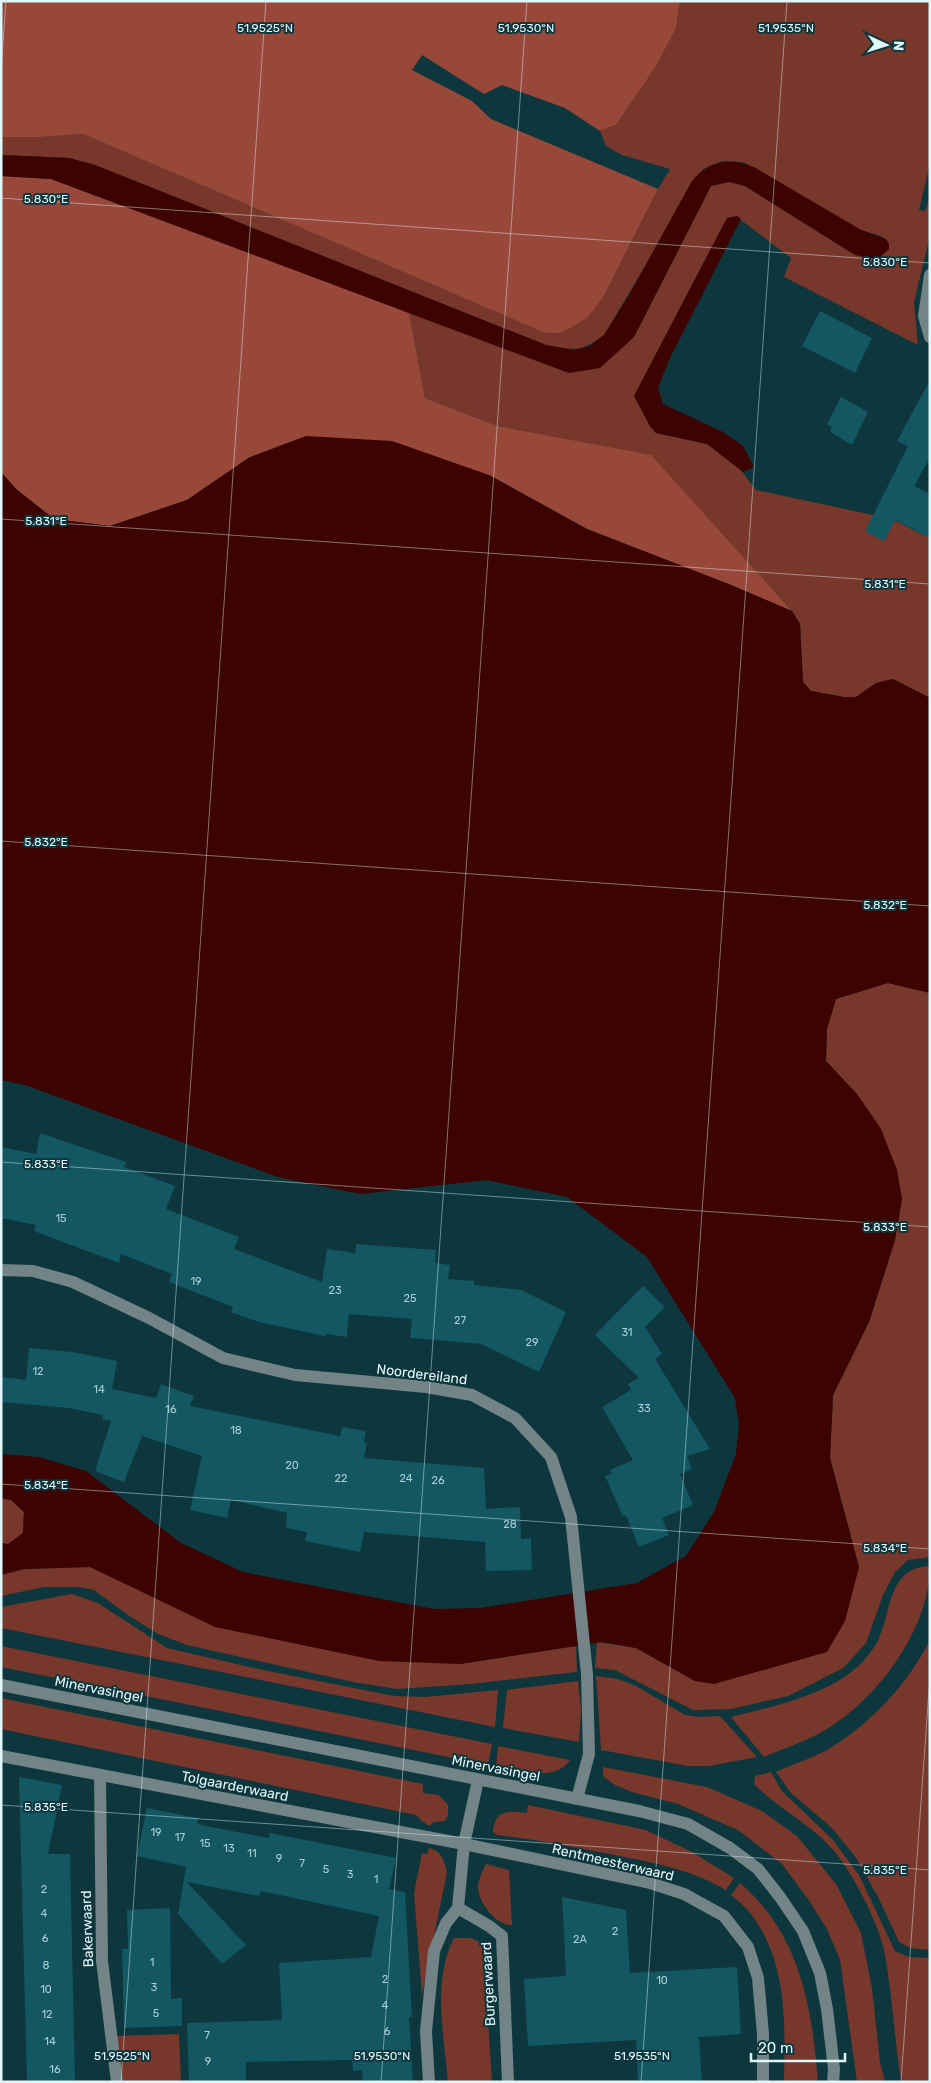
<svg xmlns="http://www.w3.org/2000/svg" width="931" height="2083" font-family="Rubik,sans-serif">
<rect width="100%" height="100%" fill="#0e363d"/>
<g fill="#77372a">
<path d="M680,1H930V164L919,210L925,211L930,197V236L914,302L918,345L784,277L791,258L737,217L727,218L634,396L650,426L656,433L707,444L740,469L756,490L873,515L891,524L894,520L925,536L930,527V698L893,679L876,683L856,697H844L811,691L803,682L800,624L792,611L651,456L498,426L425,398L409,312L569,373L634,337L711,186L729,182L745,186L855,255L889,244L881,236L861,230L743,162L722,161L703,169L604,335C580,353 574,350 546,345L95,165L69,158L1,155V137H40L83,134L545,333H561L604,296L658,189L670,169L622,155L606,146L600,131L616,125L657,65L676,28Z"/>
<polygon points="888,983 930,993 930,1557 908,1560 895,1572 883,1595 866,1643 843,1668 788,1696 731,1709 693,1710 615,1670 595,1668 597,1642 636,1648 695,1681 859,1567 830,1458 833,1395 869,1322 895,1240 902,1199 856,1094 826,1061 827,1028 836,999"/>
<polygon points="1,1498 11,1500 24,1512 23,1533 8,1544 1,1543"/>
<path d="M930,1566C930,1630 875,1703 820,1733C803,1742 782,1749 764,1757L731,1717C774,1706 841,1693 869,1654C872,1650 877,1644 879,1638C892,1611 887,1568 930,1566Z"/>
<polygon points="90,1567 136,1588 460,1664 576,1646 577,1672 471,1684 397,1689 353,1682 187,1645 158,1634 128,1615 94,1590 80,1587 44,1587 1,1596 1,1575 24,1569"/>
<polygon points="72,1594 98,1603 167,1648 263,1670 394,1696 425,1697 498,1690 495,1727 1,1628 1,1607"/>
<path d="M930,1640V1950L910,1948L899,1942L879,1899L857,1859L832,1828L791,1793L776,1772C793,1764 813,1758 829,1749C872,1722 907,1685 930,1640Z"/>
<polygon points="1,1646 492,1744 488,1765 1,1667"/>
<polygon points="596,1676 618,1679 636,1686 685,1715 701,1717 720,1716 757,1757 709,1766 688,1766 601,1750"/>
<polygon points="578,1681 581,1709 579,1742 503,1728 507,1690"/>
<polygon points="1,1698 423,1784 423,1793 439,1795 448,1805 448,1816 444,1821 433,1822 430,1826 423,1822 416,1815 1,1729"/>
<path d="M498,1746L570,1760C554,1783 519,1770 496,1767Z"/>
<polygon points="603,1767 707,1787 762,1811 797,1836 836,1884 861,1933 872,1988 880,2062 885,2082 857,2082 840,1960 827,1929 808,1899 782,1864 738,1830 678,1804 632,1792 615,1785 603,1776"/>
<path d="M771,1772L782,1791L832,1839L859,1875L895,1951L909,1957L930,1958V2082H902L900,2075C894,2034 892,1991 884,1950C878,1922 853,1874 835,1852C812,1824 778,1809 754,1784L755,1776Z"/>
<path d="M528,1805L646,1830L692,1852L734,1878L726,1890C688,1868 653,1863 610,1854C572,1847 535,1839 497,1835L493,1832C495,1809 507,1811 527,1813Z"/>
<path d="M429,1848C442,1851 444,1860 447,1872L422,1995L414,1893L422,1853L427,1854Z"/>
<path d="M486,1864L509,1870L512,1925C496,1926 478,1902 478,1886C478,1880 483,1870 486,1864Z"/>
<path d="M740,1883C800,1934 812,2007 818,2082H784C785,2023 788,1963 751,1914C746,1907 738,1901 731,1895Z"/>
<path d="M454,1938H471L483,1944L492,2082H448C444,2036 432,1981 454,1938Z"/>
<polygon points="179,2034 181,2082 123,2082 115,2036"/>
</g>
<g fill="#984838">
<polygon points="1,1 680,1 676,28 657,65 616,125 600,131 565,108 502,85 484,94 422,55 412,70 472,101 491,119 658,189 604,296 587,318 561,333 545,333 83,134 40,137 1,137"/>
<polygon points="1,176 51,179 409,312 425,398 498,426 651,455 792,611 731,585 587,529 489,475 250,457 187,500 110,526 54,519 16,489 1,472"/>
</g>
<g fill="#3c0300">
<path d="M1,155L69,158L95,165L546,345L574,350L590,346L604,335L629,295L692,181C710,160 729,157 754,167L861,230L886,239L889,244V249L877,260L855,255L745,186L729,182L711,186L634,337L600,368L569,373L51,179L1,176Z"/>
<polygon points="737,216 741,219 670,358 658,387 663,404 723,432 743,446 754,467 743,472 707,444 656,433 650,426 634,396 727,218"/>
<polygon points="306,436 392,441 489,475 587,529 731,585 792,611 800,624 803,682 811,691 844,697 856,697 876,683 893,679 930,698 930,993 888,983 836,999 827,1029 826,1061 857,1094 881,1129 897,1170 902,1199 895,1240 869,1322 833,1395 830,1458 859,1567 845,1621 827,1652 714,1684 695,1681 636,1648 602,1642 460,1664 379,1661 215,1627 90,1567 24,1569 1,1575 1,1543 8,1544 23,1533 24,1512 11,1500 1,1498 1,1454 39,1457 86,1471 181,1543 243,1572 434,1609 481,1608 637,1583 686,1556 714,1512 736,1454 739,1424 735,1398 647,1257 567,1197 487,1180 360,1194 278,1177 25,1085 1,1080 1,472 16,489 54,519 110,526 187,500 250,457"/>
</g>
<g fill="#125762">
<polygon points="820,311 872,338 855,373 802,346"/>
<polygon points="930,380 930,458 914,486 930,494 930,538 895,520 884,541 865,531 908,446 897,441"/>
<polygon points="841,397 868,412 852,445 830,432 832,427 827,424"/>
<polygon points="40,1133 126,1162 124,1167 175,1186 166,1209 239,1237 234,1249 322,1282 327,1249 355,1253 356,1244 436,1250 435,1263 450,1265 448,1279 474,1281 474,1285 521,1290 566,1312 539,1372 481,1344 410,1338 412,1319 349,1314 347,1337 326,1334 325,1336 259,1322 231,1312 233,1307 169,1282 172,1274 121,1254 119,1263 34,1231 36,1225 1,1218 1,1147 36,1154"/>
<polygon points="643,1286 665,1307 645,1327 662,1354 655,1359 710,1449 687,1456 692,1469 680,1474 693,1505 662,1518 669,1535 639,1547 626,1515 623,1516 605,1476 612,1474 610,1470 633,1460 602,1407 631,1390 628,1384 639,1378 595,1335"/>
<polygon points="29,1348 73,1352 117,1361 112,1389 156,1398 161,1384 194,1396 190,1406 340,1436 342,1427 366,1431 364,1442 367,1443 364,1458 484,1468 486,1509 520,1507 521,1539 531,1538 532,1570 486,1571 485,1542 364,1532 360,1552 305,1541 307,1532 286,1528 287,1513 231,1500 227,1518 190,1510 202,1456 142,1436 124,1482 95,1471 111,1421 102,1419 103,1415 69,1408 1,1402 1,1377 26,1380"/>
<polygon points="19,1777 62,1785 48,1854 70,1854 75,2082 27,2082"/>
<polygon points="147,1808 198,1818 197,1824 221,1829 269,1838 270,1833 396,1858 389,1889 405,1892 412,2017 409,2017 413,2082 363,2082 362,2070 353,2071 352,2060 246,2062 246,2082 189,2082 187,2023 282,2020 279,1963 371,1957 379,1916 261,1891 259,1896 187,1882 246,1945 222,1964 178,1914 186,1867 137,1856"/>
<polygon points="562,1897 626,1910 630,1973 737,1967 741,2034 699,2037 702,2082 638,2082 636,2040 528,2046 524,1979 566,1976"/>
<polygon points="170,1908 171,1999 182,1998 182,2026 124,2028 122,1949 128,1949 127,1910"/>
</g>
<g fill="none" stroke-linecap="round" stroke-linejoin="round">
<g stroke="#738487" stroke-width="12">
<polyline points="930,275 924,316 930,337"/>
<polyline points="1,1270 33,1271 73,1282 149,1318 223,1358 295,1375 426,1387 472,1395 515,1418 551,1457 571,1517 587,1674 589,1754 577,1799"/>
<polyline points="1,1685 639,1811 688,1824 730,1848 758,1869 780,1897 803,1931 820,1973 827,2009 834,2069 833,2082"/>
<polyline points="1,1756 464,1844 650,1883 684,1894 724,1916 748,1947 758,1978 763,2034 763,2082"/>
<polyline points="100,1775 102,1961 117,2082"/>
<polyline points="458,1908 489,1926 502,1936 508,2082"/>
<polyline points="429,2082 426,2031 434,1951 446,1923 458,1908 464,1844 478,1780"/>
</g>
</g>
<path fill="none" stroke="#e1f6fa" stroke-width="1" stroke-opacity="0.45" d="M1,71L6,1M1,198L930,263M1,519L930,584M1,841L930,906M1,1162L930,1227M1,1484L930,1549M1,1805L930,1870M121,2082L266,1M381,2082L527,1M641,2082L787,1M901,2082L930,1676"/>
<g text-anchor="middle" stroke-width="4" stroke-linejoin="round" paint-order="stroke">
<g font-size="11" fill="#adced4">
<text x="61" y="1222">15</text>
<text x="196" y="1285">19</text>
<text x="335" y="1294">23</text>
<text x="410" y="1302">25</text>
<text x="460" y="1324">27</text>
<text x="627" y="1336">31</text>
<text x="532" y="1346">29</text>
<text x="38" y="1375">12</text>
<text x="99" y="1393">14</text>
<text x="644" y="1412">33</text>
<text x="171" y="1413">16</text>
<text x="236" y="1434">18</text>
<text x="292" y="1469">20</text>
<text x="341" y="1482">22</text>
<text x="406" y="1482">24</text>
<text x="438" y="1484">26</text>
<text x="510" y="1528">28</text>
<text x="156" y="1836">19</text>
<text x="180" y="1841">17</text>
<text x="205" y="1847">15</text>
<text x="229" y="1852">13</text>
<text x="252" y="1857">11</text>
<text x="279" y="1862">9</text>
<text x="302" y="1867">7</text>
<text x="326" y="1873">5</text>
<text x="350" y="1878">3</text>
<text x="376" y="1883">1</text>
<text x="44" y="1893">2</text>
<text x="44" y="1917">4</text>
<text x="615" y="1935">2</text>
<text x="45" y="1942">6</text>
<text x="580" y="1943">2A</text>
<text x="152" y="1966">1</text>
<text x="46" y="1969">8</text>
<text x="385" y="1983">2</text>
<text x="662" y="1984">10</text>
<text x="154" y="1991">3</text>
<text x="46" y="1993">10</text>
<text x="385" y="2009">4</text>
<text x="156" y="2017">5</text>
<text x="47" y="2018">12</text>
<text x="387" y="2035">6</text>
<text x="207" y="2039">7</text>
<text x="50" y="2045">14</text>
<text x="208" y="2065">9</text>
<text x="55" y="2073">16</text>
</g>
<g font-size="14" fill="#e1f6fa" stroke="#0e363d">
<text transform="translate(422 1374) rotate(7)" y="5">Noordereiland</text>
<text transform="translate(99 1689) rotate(11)" y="5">Minervasingel</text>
<text transform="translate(496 1768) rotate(11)" y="5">Minervasingel</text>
<text transform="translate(235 1786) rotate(11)" y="5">Tolgaarderwaard</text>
<text transform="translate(613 1862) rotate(13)" y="5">Rentmeesterwaard</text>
<text transform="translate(87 1929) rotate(-92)" y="5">Bakerwaard</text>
<text transform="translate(488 1984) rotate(-93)" y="5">Burgerwaard</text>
</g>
</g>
<g font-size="12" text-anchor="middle" fill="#e1f6fa" stroke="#0e363d" stroke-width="4" stroke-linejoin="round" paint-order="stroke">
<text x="265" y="32">51.9525°N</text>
<text x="526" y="32">51.9530°N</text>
<text x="786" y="32">51.9535°N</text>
<text x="46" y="203">5.830°E</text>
<text x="885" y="266">5.830°E</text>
<text x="46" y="525">5.831°E</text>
<text x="885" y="588">5.831°E</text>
<text x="46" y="846">5.832°E</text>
<text x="885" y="909">5.832°E</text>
<text x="46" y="1168">5.833°E</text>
<text x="885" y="1231">5.833°E</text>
<text x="46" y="1489">5.834°E</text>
<text x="885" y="1552">5.834°E</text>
<text x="46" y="1811">5.835°E</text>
<text x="885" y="1874">5.835°E</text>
<text x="122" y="2060">51.9525°N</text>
<text x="382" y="2060">51.9530°N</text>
<text x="642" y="2060">51.9535°N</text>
</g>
<rect width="931" height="2083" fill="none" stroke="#e1f6fa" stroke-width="5"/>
<g transform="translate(886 45) rotate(94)" stroke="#0e363d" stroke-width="4" paint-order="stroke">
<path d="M0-4L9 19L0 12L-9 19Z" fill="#e1f6fa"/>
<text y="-8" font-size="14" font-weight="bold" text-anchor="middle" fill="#e1f6fa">N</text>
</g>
<path d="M751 2053v8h94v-8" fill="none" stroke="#e1f6fa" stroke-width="2.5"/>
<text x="758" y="2053" font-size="15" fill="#e1f6fa" stroke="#0e363d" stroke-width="4" paint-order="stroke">20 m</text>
</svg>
